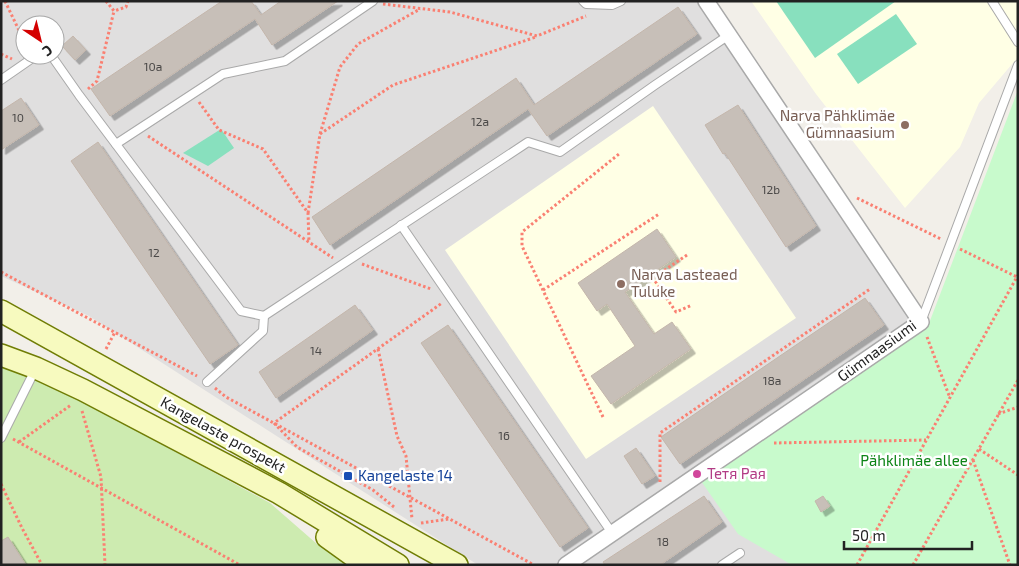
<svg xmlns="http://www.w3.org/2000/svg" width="1019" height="566" font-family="'Exo 2',sans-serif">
<defs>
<filter id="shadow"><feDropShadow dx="4.5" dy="4.5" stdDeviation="0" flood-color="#0004"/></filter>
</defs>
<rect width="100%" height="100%" fill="#f2efe9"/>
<path fill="#e0dfdf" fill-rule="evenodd" d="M1,1H702L928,326L702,481L804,565H478L89,316L1,276ZM25,25H55V55H25Z"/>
<g fill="#ffffe5">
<polygon points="751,1 1018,1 1018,57 979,103 960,147 905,208 816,94"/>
<polygon points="653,106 796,318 586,459 445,250"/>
</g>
<polygon fill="#cdebb0" points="1,355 87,399 119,421 270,503 317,544 352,565 1,565"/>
<polygon fill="#c8facc" points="1018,90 1018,565 792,565 738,534 701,481 928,326"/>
<g fill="#88e0be">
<polygon points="776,1 896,1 815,58"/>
<polygon points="896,14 917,44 858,84 837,54"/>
<polygon points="221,129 234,148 208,166 183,153"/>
</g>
<g fill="#c7bfb8" stroke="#c4b6ab" filter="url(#shadow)">
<polygon points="222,1 251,1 261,15 281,1 338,1 272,45 255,19 110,116 91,89"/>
<polygon points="678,7 697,34 547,136 528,109 330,245 312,217 516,78 534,105"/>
<polygon points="73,36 86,50 75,60 62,46"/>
<polygon points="21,98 39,125 1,150 1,111"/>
<polygon points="738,105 816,226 786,247 725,153 723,154 705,125"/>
<polygon points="98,142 238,345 210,364 71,161"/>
<polygon points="657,229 676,257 625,292 654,334 672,322 691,349 611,404 591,376 635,346 607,304 597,311 578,283"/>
<polygon points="865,298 884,325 680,464 661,437"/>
<polygon points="355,305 373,330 276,398 259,372"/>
<polygon points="448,325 588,528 560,547 421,343"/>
<polygon points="636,448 655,476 642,484 624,456"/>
<polygon points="704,496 722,522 660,565 605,565 603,562"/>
<polygon points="823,496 830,506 821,512 815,501"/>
<polygon points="8,537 26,565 1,565 1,541"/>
</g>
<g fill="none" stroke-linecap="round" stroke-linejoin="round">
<defs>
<g id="service">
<polyline points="583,1 586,4 612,5 621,1"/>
<polyline points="992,1 1018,42"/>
<polyline points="51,55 79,95 241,311 264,316 263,331 207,382"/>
<polyline points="1,80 37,55"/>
<polyline points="116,144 223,74 285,61 373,1"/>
<polyline points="401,225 612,533"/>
<polyline points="264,316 528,142 560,152 655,85 729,35"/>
<polyline points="921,322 1018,65"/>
<polyline points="1,438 35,370"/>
<polyline points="722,565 740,553"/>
</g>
<polyline id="minor" points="566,565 921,322 706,1"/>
<g id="secondary">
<polyline points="1,311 457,565"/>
<polyline points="1,355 36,368 83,390 279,493 398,565"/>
<polyline points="327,537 366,565"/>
</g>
</defs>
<use href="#service" stroke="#a9a9a9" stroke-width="10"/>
<use href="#minor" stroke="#a9a9a9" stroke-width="18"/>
<use href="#secondary" stroke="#707d05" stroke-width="24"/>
<g stroke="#fa8072" stroke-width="3" stroke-dasharray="2.5 2.5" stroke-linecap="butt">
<polyline points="5,1 25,43"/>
<polyline points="106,1 114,11 126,7 128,1"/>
<polyline points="383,4 450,12 537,36 586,16"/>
<polyline points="1,54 12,59"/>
<polyline points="88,89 97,81 114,11"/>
<polyline points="199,102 219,130 263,149 308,213 309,242"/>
<polyline points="320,134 393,85 536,37"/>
<polyline points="148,136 333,258"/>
<polyline points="857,198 941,239"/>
<polyline points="308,213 320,134 340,67 358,44 420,9"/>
<polyline points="960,249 1017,277"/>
<polyline points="687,255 653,278 676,312 692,305"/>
<polyline points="362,264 431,289"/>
<polyline points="1,272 197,376"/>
<polyline points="543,290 659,214"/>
<polyline points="927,337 950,398"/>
<polyline points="106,349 115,332"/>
<polyline points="378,349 397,436 406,456 412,519"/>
<polyline points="215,388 226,397 534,565"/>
<polyline points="82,411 101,477 105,565"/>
<polyline points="998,414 1018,407"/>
<polyline points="603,417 522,246 522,232 619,154"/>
<polyline points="13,439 240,565"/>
<polyline points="19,442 71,405"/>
<polyline points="774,443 926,440"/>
<polyline points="979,449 1018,475"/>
<polyline points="973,460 1010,565"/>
<polyline points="660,482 660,433 870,289"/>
<polyline points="1,484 22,528 42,565"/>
<polyline points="394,507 373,490 297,447 274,423 442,303"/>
<polyline points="421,523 449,519"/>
<polyline points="857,565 1018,275"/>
<polyline points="913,565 1018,380"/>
</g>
<use href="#service" stroke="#fff" stroke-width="8"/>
<use href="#minor" stroke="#fff" stroke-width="15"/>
<use href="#secondary" stroke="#f7fabf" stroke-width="21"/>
</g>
<g fill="#8d6e63" stroke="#fff" stroke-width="2">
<circle cx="905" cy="125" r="5"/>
<circle cx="621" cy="284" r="5"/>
</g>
<circle fill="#d1479c" stroke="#fff" stroke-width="2" cx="697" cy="474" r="5"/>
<rect fill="#1a4fb4" stroke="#fff" stroke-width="2" x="343" y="471" width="10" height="10" rx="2.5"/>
<g text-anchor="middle" stroke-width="5" stroke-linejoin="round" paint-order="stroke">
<g font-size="12" fill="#4b4948">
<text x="153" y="71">10a</text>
<text x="18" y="122">10</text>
<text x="480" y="126">12a</text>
<text x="771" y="194">12b</text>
<text x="154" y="257">12</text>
<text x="316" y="355">14</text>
<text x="772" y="385">18a</text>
<text x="504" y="440">16</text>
<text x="663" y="546">18</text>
</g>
<g font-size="15" fill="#785e54" stroke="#fff" text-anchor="end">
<text x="895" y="121">Narva Pähklimäe<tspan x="895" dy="17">Gümnaasium</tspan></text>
<text x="631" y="280" text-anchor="start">Narva Lasteaed<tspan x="631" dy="17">Tuluke</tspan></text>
</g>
<g font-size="15" fill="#222" stroke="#fff">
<text transform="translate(877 351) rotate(-36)" y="5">Gümnaasiumi</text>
<text transform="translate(223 435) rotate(29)" y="5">Kangelaste prospekt</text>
</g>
<g font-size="15" fill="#0c8416" stroke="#fff">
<text x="914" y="466">Pähklimäe allee</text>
</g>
<g font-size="15" fill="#b23c85" stroke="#fff" text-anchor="start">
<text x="707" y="479">Тетя Рая</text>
</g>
<g font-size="15" fill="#164399" stroke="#fff" text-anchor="start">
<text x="358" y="481">Kangelaste 14</text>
</g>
</g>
<rect width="1019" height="566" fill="none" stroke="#222222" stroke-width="5"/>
<g transform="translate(40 40) rotate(145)"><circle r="24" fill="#ffffff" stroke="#a7a7a7"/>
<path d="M0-4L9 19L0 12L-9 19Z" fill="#d40000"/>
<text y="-8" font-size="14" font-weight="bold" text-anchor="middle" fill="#222222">С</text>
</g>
<path d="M844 541v8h128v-8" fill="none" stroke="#222222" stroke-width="2.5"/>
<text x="852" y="541" font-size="15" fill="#222222" stroke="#ffffff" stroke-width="4" paint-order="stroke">50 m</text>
</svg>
